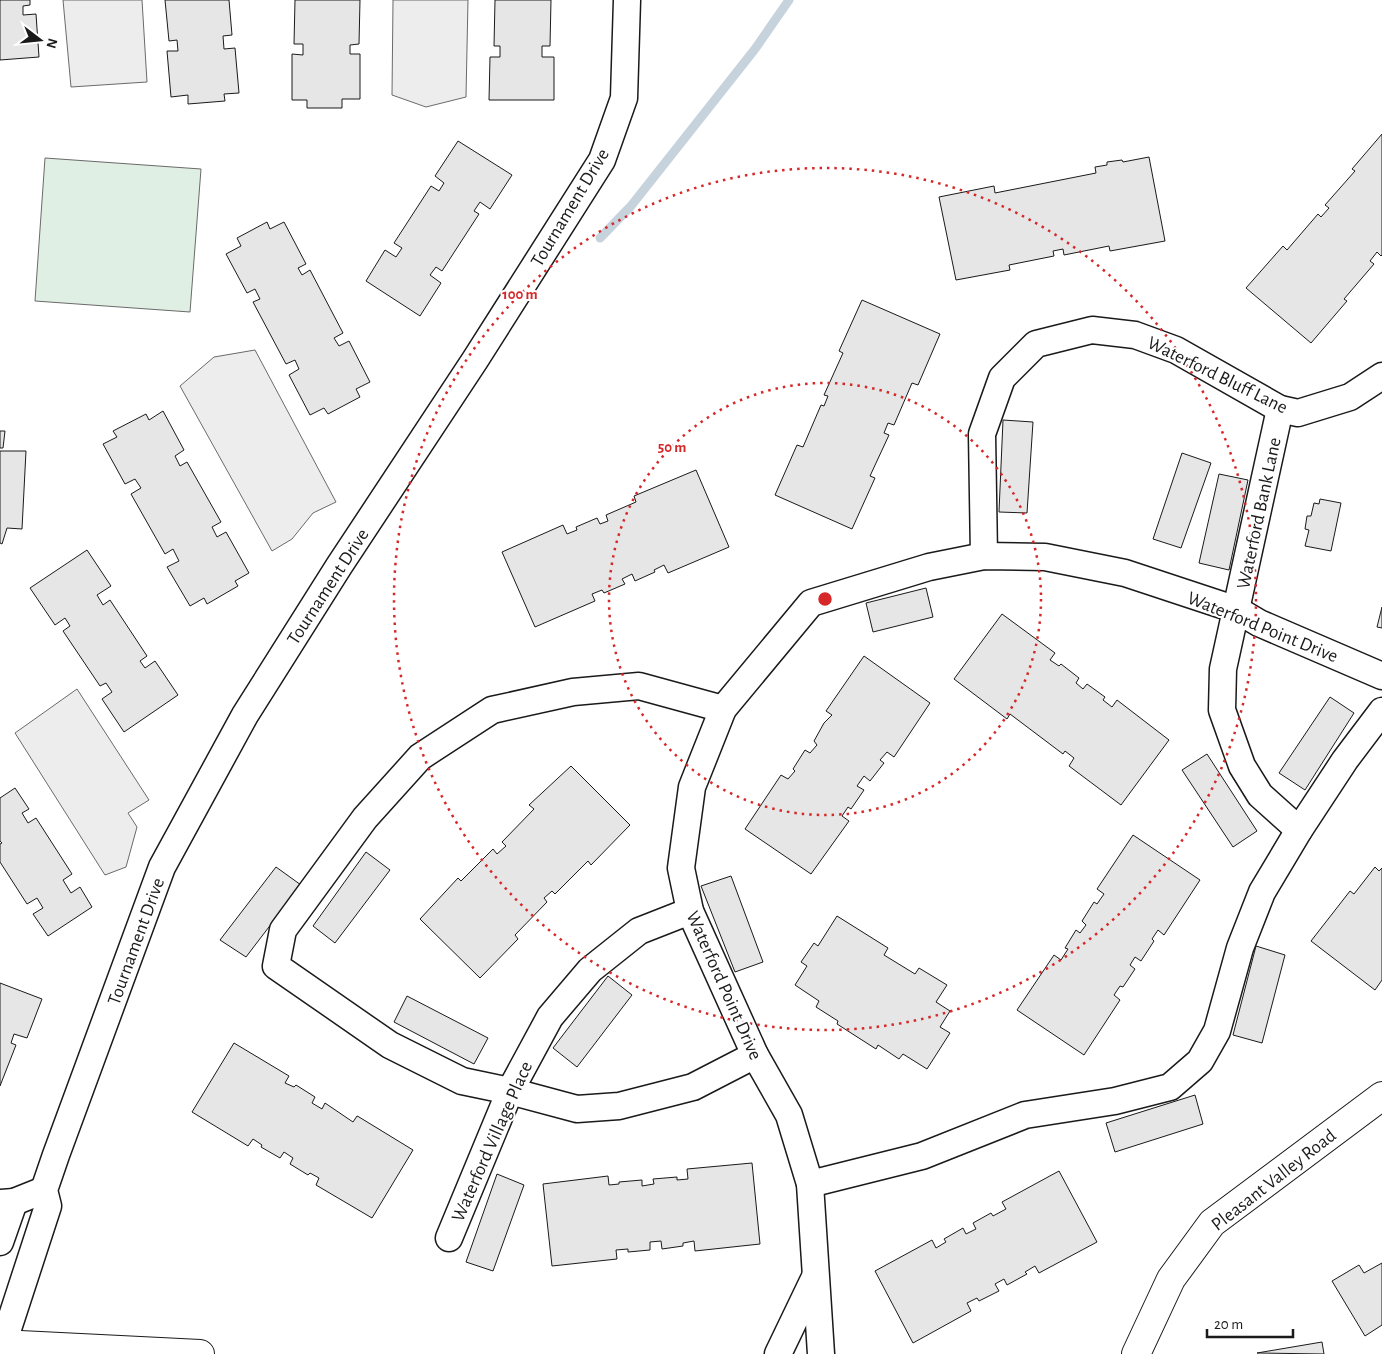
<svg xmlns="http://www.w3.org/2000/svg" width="1382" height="1354" font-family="'Alegreya Sans',sans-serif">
<rect width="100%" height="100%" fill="#fff"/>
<polygon fill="#e0efe3" stroke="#6a6a6a" points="45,158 201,169 190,312 35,301"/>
<g fill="#ededed" stroke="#6a6a6a">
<polygon points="63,0 142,0 147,82 71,87"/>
<polygon points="393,0 468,0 466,97 426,107 392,95"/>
<polygon points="255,350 336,502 313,513 292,539 272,551 180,386 214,357"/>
<polygon points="77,689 149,800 128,813 137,827 126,867 105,875 15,733"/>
</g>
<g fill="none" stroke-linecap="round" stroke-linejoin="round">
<polyline stroke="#c6d2dc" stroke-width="9" points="600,238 631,206 755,49 789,0"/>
</g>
<g fill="#e6e6e6" stroke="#1a1a1a">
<polygon points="0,0 30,0 30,5 23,6 23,15 36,14 39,57 0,60"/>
<polygon points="165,0 229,0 232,35 223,36 224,49 235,48 239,93 224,94 225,101 188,104 188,95 171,97 167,51 178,51 177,40 169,41"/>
<polygon points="295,0 360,0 359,44 350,45 350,54 360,54 360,99 342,99 342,108 307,108 307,100 292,100 292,54 303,55 303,44 294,44"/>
<polygon points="495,0 551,0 550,46 542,46 542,57 554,57 554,100 489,100 490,57 500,57 500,46 494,46"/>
<polygon points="1382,134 1382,255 1381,256 1377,252 1370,261 1374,264 1344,299 1347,301 1311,343 1246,288 1283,246 1287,250 1318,214 1321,217 1329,208 1325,205 1355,171 1352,169"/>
<polygon points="458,141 512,175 490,209 480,202 474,211 479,214 442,271 436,267 430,275 441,283 420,316 366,281 385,250 396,257 402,248 394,243 431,186 439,191 444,183 435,176"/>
<polygon points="1149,157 1165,241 1110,251 1109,246 1064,255 1063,249 1053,251 1054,256 1009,265 1010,270 956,280 939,197 994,186 995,193 1096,173 1095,167 1107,165 1107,162 1122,160 1123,162"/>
<polygon points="267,222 270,229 284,222 306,264 298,268 302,275 310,270 343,333 334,338 339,346 349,341 370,382 356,389 360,397 328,414 324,408 310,415 289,375 299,369 295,360 286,364 253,302 260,299 255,289 247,293 226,254 241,246 237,238"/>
<polygon points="862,300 940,334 918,385 912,383 894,425 888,423 884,433 889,435 870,476 875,478 852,529 775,495 797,445 803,447 821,405 824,406 828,396 824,395 843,353 839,351"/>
<polygon points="163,411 184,450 175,456 180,466 187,462 221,522 212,527 217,537 226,532 249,573 235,581 238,586 207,604 204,598 190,606 167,567 179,561 173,549 165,554 131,494 141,488 135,479 125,484 103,444 117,437 113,431 146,414 149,420"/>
<polygon points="1003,420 1033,422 1027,513 999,512"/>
<polygon points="0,431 5,431 3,448 0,448"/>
<polygon points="0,451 26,451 22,529 7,528 2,544 0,543"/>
<polygon points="1182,453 1211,463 1181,548 1153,539"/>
<polygon points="696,470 729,547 668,573 664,565 654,570 655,572 635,581 632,574 622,579 625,584 604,593 602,590 592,594 595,601 535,627 502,552 563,525 567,534 577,530 576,527 597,518 600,524 608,521 606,515 636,502 634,496"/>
<polygon points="1219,474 1248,480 1229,570 1199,563"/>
<polygon points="1320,499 1341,503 1331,551 1305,546 1309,530 1305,529 1307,516 1311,516 1314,503 1319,504"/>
<polygon points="87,550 111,586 97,595 103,605 110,600 147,656 140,661 145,668 155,661 178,695 124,732 102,699 112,692 106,683 100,686 63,631 70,626 65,618 55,625 30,588"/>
<polygon points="926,588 933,617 873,632 866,603"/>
<polygon points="1382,607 1382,628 1377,627"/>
<polygon points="1002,614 1055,653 1050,660 1059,666 1061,664 1079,678 1076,683 1083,689 1087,684 1105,697 1103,700 1112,707 1117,700 1169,740 1121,805 1069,766 1074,758 1065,751 1063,754 1010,714 1007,719 954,679"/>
<polygon points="864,656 930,703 894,757 887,752 880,760 884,763 870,781 864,776 857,786 864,790 851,809 848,807 842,816 849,821 811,874 745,829 781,775 788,779 795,771 793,769 805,750 810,753 817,745 814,741 824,723 832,715 826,711"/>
<polygon points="1330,697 1354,713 1305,790 1279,773"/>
<polygon points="1207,754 1257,831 1233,847 1182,770"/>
<polygon points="571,766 630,825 591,865 588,861 555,894 552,891 544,898 547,902 515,935 518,939 480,978 420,919 458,878 461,881 493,849 497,854 506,846 502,842 534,809 529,805"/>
<polygon points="15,788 29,809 22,813 28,823 36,818 72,874 63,880 71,893 80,887 92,907 48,936 33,914 43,908 37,898 27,904 0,862 0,844 2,843 0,841 0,798"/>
<polygon points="1133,835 1200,880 1164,935 1158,930 1152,939 1154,941 1141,961 1135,957 1130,965 1135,969 1123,987 1120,986 1114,995 1120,1000 1084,1055 1017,1010 1054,955 1061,960 1068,949 1065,948 1076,930 1080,933 1086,925 1082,921 1094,902 1097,904 1104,894 1097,889"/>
<polygon points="366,852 390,870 335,943 313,926"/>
<polygon points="276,867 301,885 246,957 220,940"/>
<polygon points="1375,867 1379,871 1382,868 1382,980 1375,990 1311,941 1350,891 1354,894"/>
<polygon points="731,876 763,962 735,972 701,886"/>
<polygon points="837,916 888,948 884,955 915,974 919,968 947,985 936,1002 950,1011 940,1027 950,1033 927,1069 903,1054 899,1059 878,1045 876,1049 837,1024 838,1021 816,1007 819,1001 795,985 807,966 801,962 814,943 818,946"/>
<polygon points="1256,946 1285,955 1262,1043 1233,1035"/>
<polygon points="608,976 632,995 577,1067 553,1048"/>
<polygon points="0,983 42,999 27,1038 14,1034 11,1043 16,1045 0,1086"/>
<polygon points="407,996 488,1038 474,1064 394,1022"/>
<polygon points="234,1043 289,1076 285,1083 294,1087 296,1085 315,1097 312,1103 322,1109 325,1103 353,1122 357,1116 359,1117 413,1150 372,1218 316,1185 319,1178 310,1173 308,1175 290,1164 293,1158 284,1152 280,1158 261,1147 262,1145 253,1139 248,1146 192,1112"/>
<polygon points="1195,1095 1203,1124 1115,1152 1106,1123"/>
<polygon points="752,1163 760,1244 695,1251 694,1241 683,1243 683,1246 662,1249 661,1241 650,1242 650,1250 628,1252 628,1249 616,1250 617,1259 552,1266 543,1184 608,1176 609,1185 619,1184 619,1182 642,1180 642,1186 654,1184 653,1179 677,1177 677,1180 688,1179 687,1169"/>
<polygon points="1059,1171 1097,1242 1039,1273 1035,1266 1025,1272 1027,1274 1007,1285 1004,1279 995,1284 999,1291 979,1301 977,1298 967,1303 971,1311 913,1343 875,1271 932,1240 936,1248 946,1242 944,1239 963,1228 966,1234 976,1229 973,1223 991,1213 993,1216 1006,1209 1002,1202"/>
<polygon points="497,1174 524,1185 493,1271 466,1262"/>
<polygon points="1382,1263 1382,1325 1365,1336 1332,1281 1359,1265 1364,1273"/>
<polygon points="1322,1342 1324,1354 1257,1353"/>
</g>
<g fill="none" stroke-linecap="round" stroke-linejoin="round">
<defs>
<g id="minor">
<polyline points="1280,409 1223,669 1222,710 1242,766 1260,795 1299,830"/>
<polyline points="984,556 982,434 1002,378 1036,344 1092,330 1135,335 1176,350 1280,409 1298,413 1350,397 1382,376"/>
<polyline points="723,709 639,686 573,692 492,710 420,757 365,818 283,930 276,966 390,1045 462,1081 510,1091 577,1109 619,1106 693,1087 755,1055"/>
<polyline points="810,1184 922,1156 1025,1115 1115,1101 1170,1087 1200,1061 1217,1031 1240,948 1262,892 1299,830 1345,760 1382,711"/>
<polyline points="0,1203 14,1202 44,1190"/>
<polyline points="449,1238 510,1091 550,1017 590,970 639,931 690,911"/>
<polyline points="0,1242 14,1202"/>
<polyline points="3,1344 48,1206 44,1190 56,1155 162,867 245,715 339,566 475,360 602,160 624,98 627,0"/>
<polyline points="778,1354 815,1277"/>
<polyline points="821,1354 810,1184 789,1115 755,1055 690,911 681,868 692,787 723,709 811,603 929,567 984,556 1045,557 1125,573 1237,610 1259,623 1382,676"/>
</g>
<polyline id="tertiary" points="1136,1354 1171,1279 1212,1223 1382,1096"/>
<polyline id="primary" points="0,1344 200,1354"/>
</defs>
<use href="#minor" stroke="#1a1a1a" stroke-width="29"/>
<use href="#tertiary" stroke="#1a1a1a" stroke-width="30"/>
<use href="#primary" stroke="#1a1a1a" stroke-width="30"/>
<use href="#minor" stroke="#fff" stroke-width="26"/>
<use href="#tertiary" stroke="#fff" stroke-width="28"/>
<use href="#primary" stroke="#fff" stroke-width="28"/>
</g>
<g fill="none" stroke="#d62828" stroke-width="2.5" stroke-dasharray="2.5 5">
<circle cx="825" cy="599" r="216"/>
<circle cx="825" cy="599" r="431"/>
</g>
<g text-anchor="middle" stroke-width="4" stroke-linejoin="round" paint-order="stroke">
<g font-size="19" fill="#1a1a1a" stroke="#fff">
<text transform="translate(569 207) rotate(-59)" y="7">Tournament Drive</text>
<text transform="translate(1218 374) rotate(26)" y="7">Waterford Bluff Lane</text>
<text transform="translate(1258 513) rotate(-78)" y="7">Waterford Bank Lane</text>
<text transform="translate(327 586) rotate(-57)" y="7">Tournament Drive</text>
<text transform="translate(1263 626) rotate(22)" y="7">Waterford Point Drive</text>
<text transform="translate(135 941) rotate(-70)" y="7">Tournament Drive</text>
<text transform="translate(725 985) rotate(66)" y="7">Waterford Point Drive</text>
<text transform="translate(491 1141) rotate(-66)" y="7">Waterford Village Place</text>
<text transform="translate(1273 1179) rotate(-38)" y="7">Pleasant Valley Road</text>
</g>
</g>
<circle cx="825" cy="599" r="8" fill="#d62828" stroke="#fff" stroke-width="2.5"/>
<g font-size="15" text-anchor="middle" font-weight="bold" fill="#d62828" stroke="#fff" stroke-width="4" stroke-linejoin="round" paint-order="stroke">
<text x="520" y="299">100 m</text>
<text x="672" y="452">50 m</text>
</g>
<g transform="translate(40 40) rotate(106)" stroke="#ffffff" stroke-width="4" paint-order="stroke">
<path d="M0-4L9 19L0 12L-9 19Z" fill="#1a1a1a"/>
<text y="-8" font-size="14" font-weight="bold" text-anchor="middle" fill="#1a1a1a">N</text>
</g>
<path d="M1207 1329v8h86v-8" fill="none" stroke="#1a1a1a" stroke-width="2.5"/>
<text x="1214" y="1329" font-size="15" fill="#1a1a1a" stroke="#ffffff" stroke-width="4" paint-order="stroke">20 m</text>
</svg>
